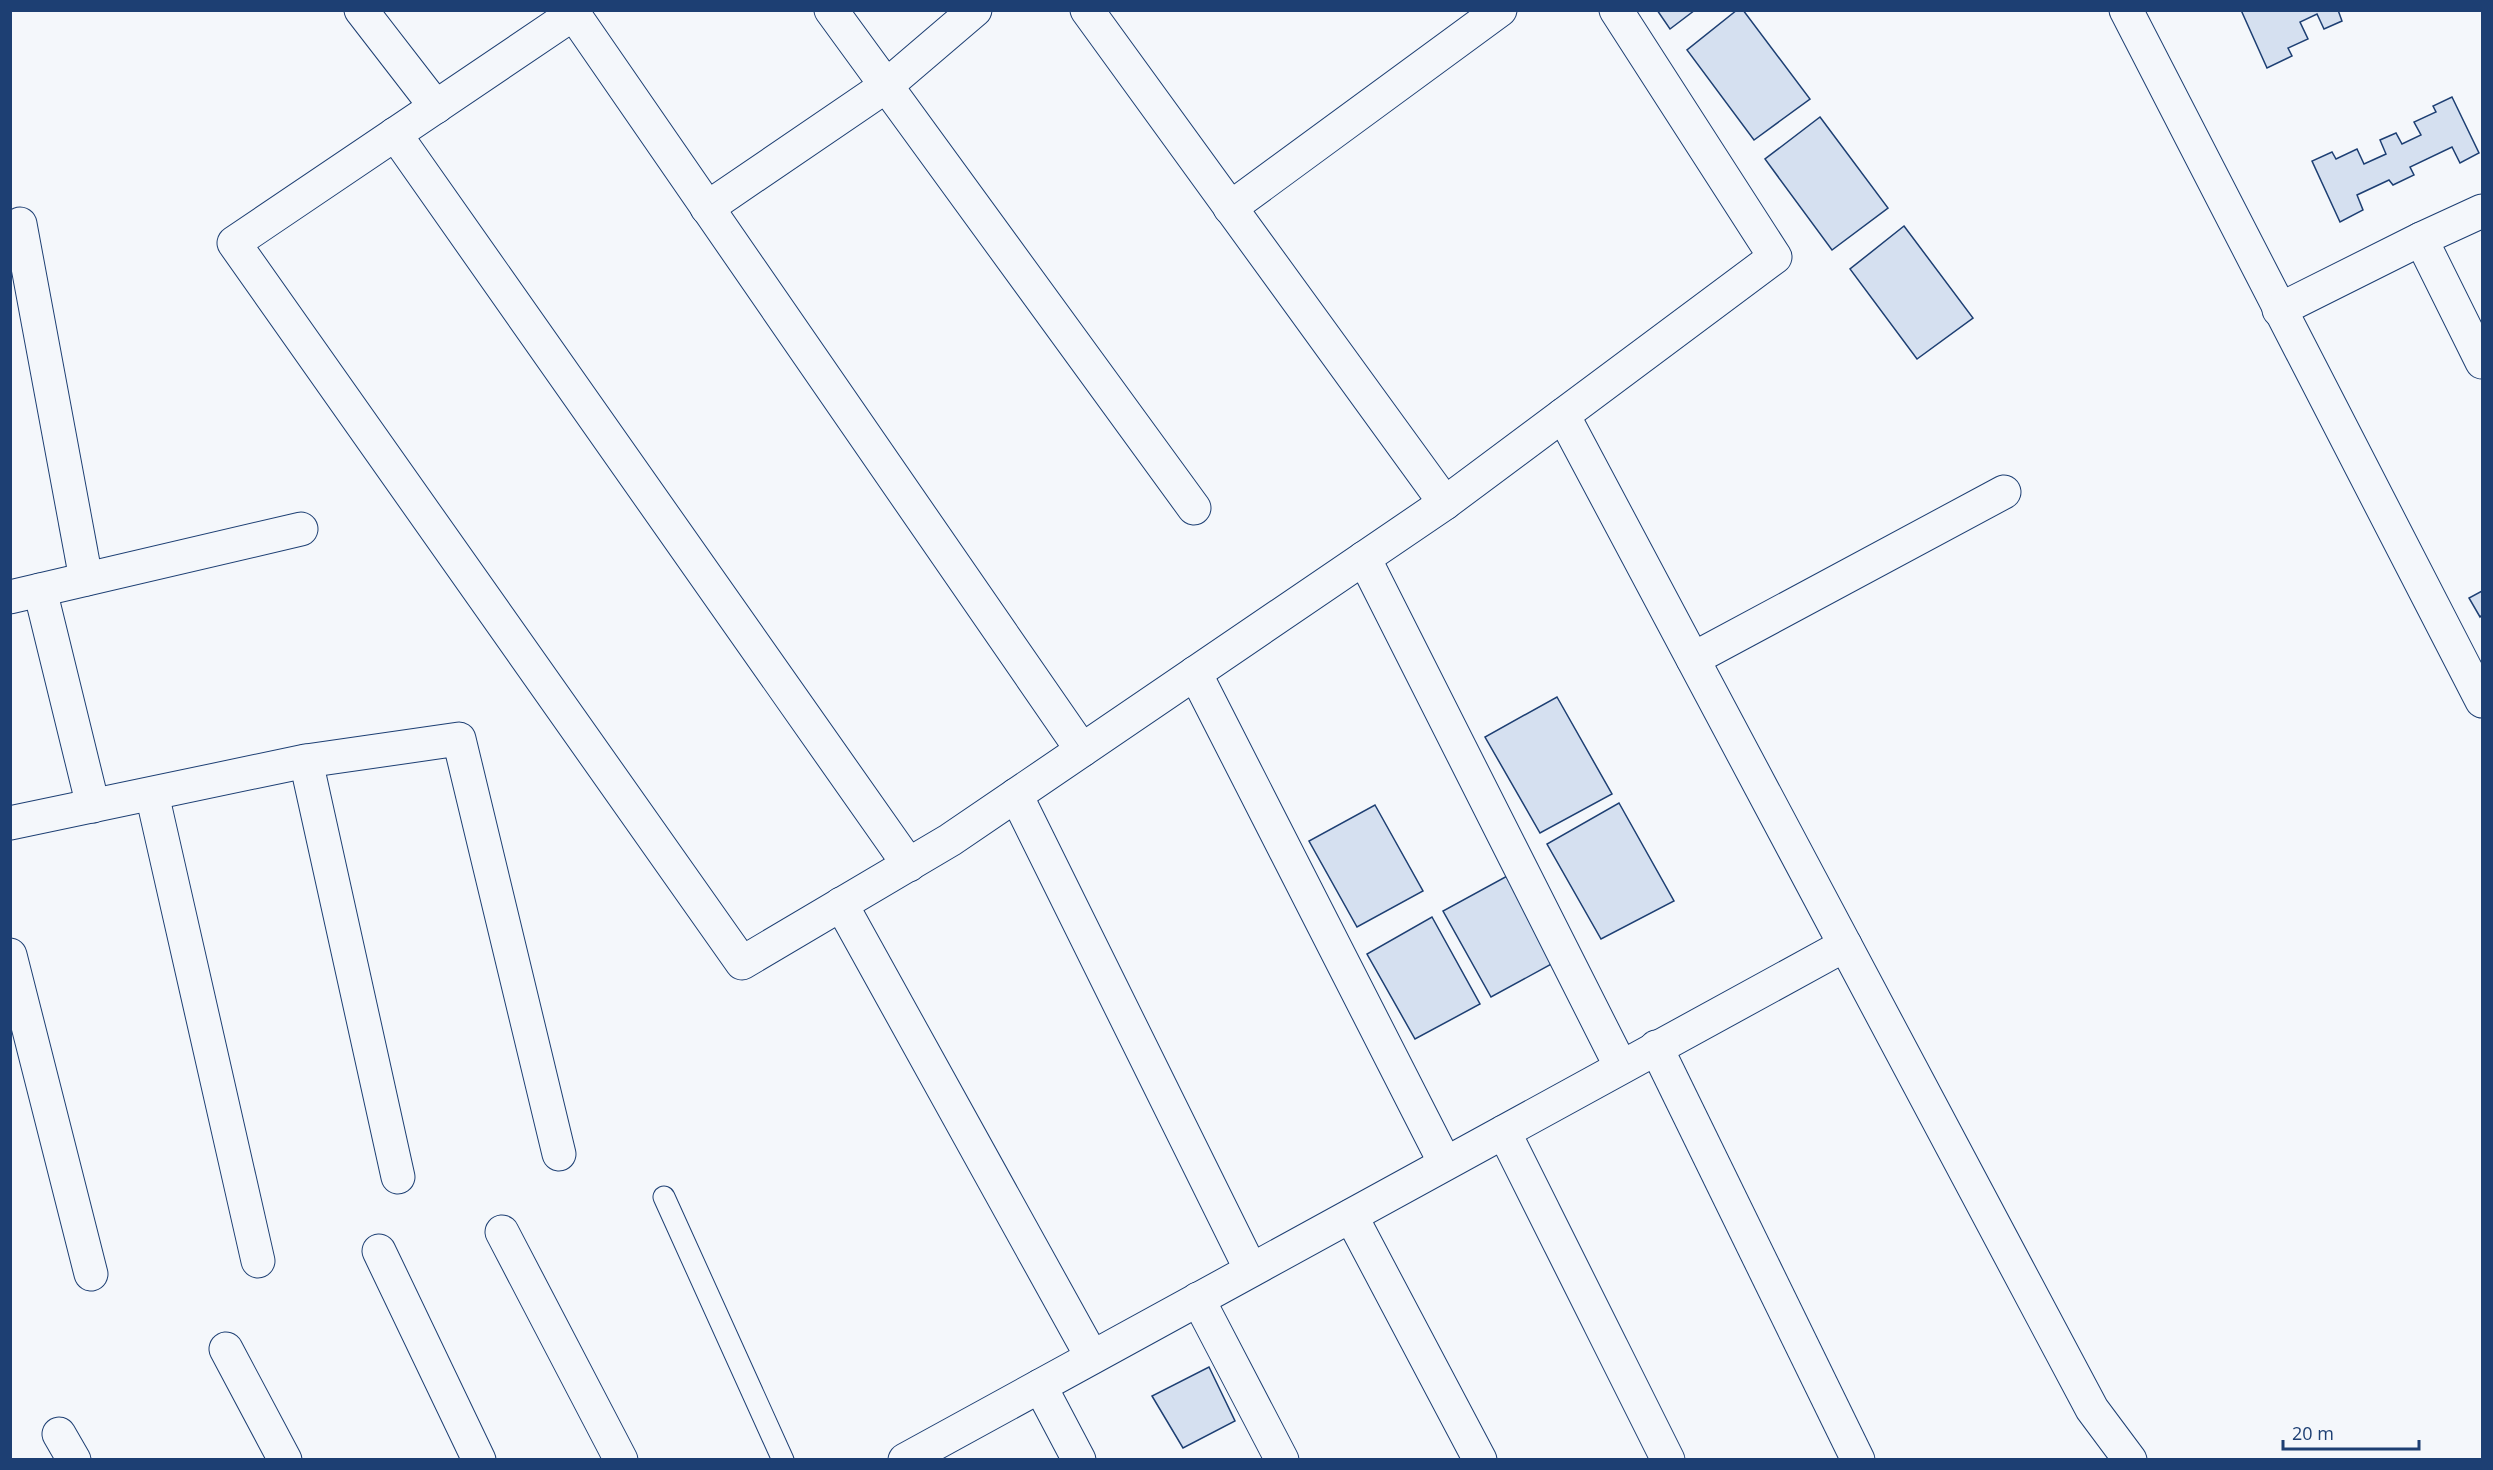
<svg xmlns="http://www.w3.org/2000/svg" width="2493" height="1470" font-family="'Open Sans',sans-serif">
<rect width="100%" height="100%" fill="#f4f7fb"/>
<g fill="#d5e0f0" stroke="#1d3f73" stroke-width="1.5">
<polygon points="1657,10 1695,10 1670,29"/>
<polygon points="1737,10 1743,10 1810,99 1754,140 1687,50"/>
<polygon points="2241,10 2338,10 2342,21 2324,29 2317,14 2300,22 2308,39 2288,48 2292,56 2267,68"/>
<polygon points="2452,97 2479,153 2460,163 2452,147 2410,167 2414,175 2393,185 2389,180 2357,195 2363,210 2340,222 2312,161 2332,152 2336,159 2357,149 2364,164 2386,154 2380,140 2396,133 2402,144 2421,135 2414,122 2436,112 2433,106"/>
<polygon points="1820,117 1888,208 1832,250 1765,159"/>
<polygon points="1904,226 1973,318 1917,359 1850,269"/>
<polygon points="2482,591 2482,615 2480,617 2469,598"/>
<polygon points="1557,697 1612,794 1540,833 1485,737"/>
<polygon points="1619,803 1674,901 1601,939 1547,844"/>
<polygon points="1375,805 1423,891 1357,927 1309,841"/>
<polygon points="1509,875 1557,961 1491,997 1443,911"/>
<polygon points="1432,917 1480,1004 1415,1039 1367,954"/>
<polygon points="1209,1367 1235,1421 1183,1448 1152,1396"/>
</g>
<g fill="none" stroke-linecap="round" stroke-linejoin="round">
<defs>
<polyline id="service" points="664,1197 783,1460"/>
<g id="minor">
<polyline points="361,10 436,107"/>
<polyline points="571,10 1082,750"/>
<polyline points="831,10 1194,508"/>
<polyline points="1087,10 1445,503"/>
<polyline points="2126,10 2482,701"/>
<polyline points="573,14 234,243 742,963 950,840 1445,503 1775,257 1616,10"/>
<polyline points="395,134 909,865"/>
<polyline points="707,208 886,86 975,10"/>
<polyline points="1230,208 1500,10"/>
<polyline points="20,224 86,579"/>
<polyline points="2421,239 2482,362"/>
<polyline points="2279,310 2421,239 2482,211"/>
<polyline points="1563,415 2092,1409 2130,1460"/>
<polyline points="1364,558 1621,1067"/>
<polyline points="40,590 93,806"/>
<polyline points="10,597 301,529"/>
<polyline points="1693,659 2004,492"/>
<polyline points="1195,673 1445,1163"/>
<polyline points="306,761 398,1177"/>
<polyline points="152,794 258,1261"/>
<polyline points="1016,795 1251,1270"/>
<polyline points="10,823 306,761 459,739 559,1154"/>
<polyline points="841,904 1092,1357"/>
<polyline points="10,955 91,1274"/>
<polyline points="1656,1047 1858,1460"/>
<polyline points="1504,1132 1668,1460"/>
<polyline points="1351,1216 1480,1460"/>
<polyline points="502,1232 621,1460"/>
<polyline points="379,1251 479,1460"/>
<polyline points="1198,1299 1282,1460"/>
<polyline points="226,1349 285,1460"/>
<polyline points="1040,1386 1079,1460"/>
<polyline points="59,1434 74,1460"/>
<polyline points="905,1460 1845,945"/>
</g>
</defs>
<use href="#service" stroke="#1d3f73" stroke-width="23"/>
<use href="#minor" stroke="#1d3f73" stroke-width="35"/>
<use href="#service" stroke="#f4f7fb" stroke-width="21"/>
<use href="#minor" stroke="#f4f7fb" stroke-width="33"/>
</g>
<rect width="2493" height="1470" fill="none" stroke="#1d3f73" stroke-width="24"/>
<path d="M2283 1440v9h136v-9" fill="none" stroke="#1d3f73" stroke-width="3"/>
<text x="2292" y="1440" font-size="18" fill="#1d3f73" stroke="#f4f7fb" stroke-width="4.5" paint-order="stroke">20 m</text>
</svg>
